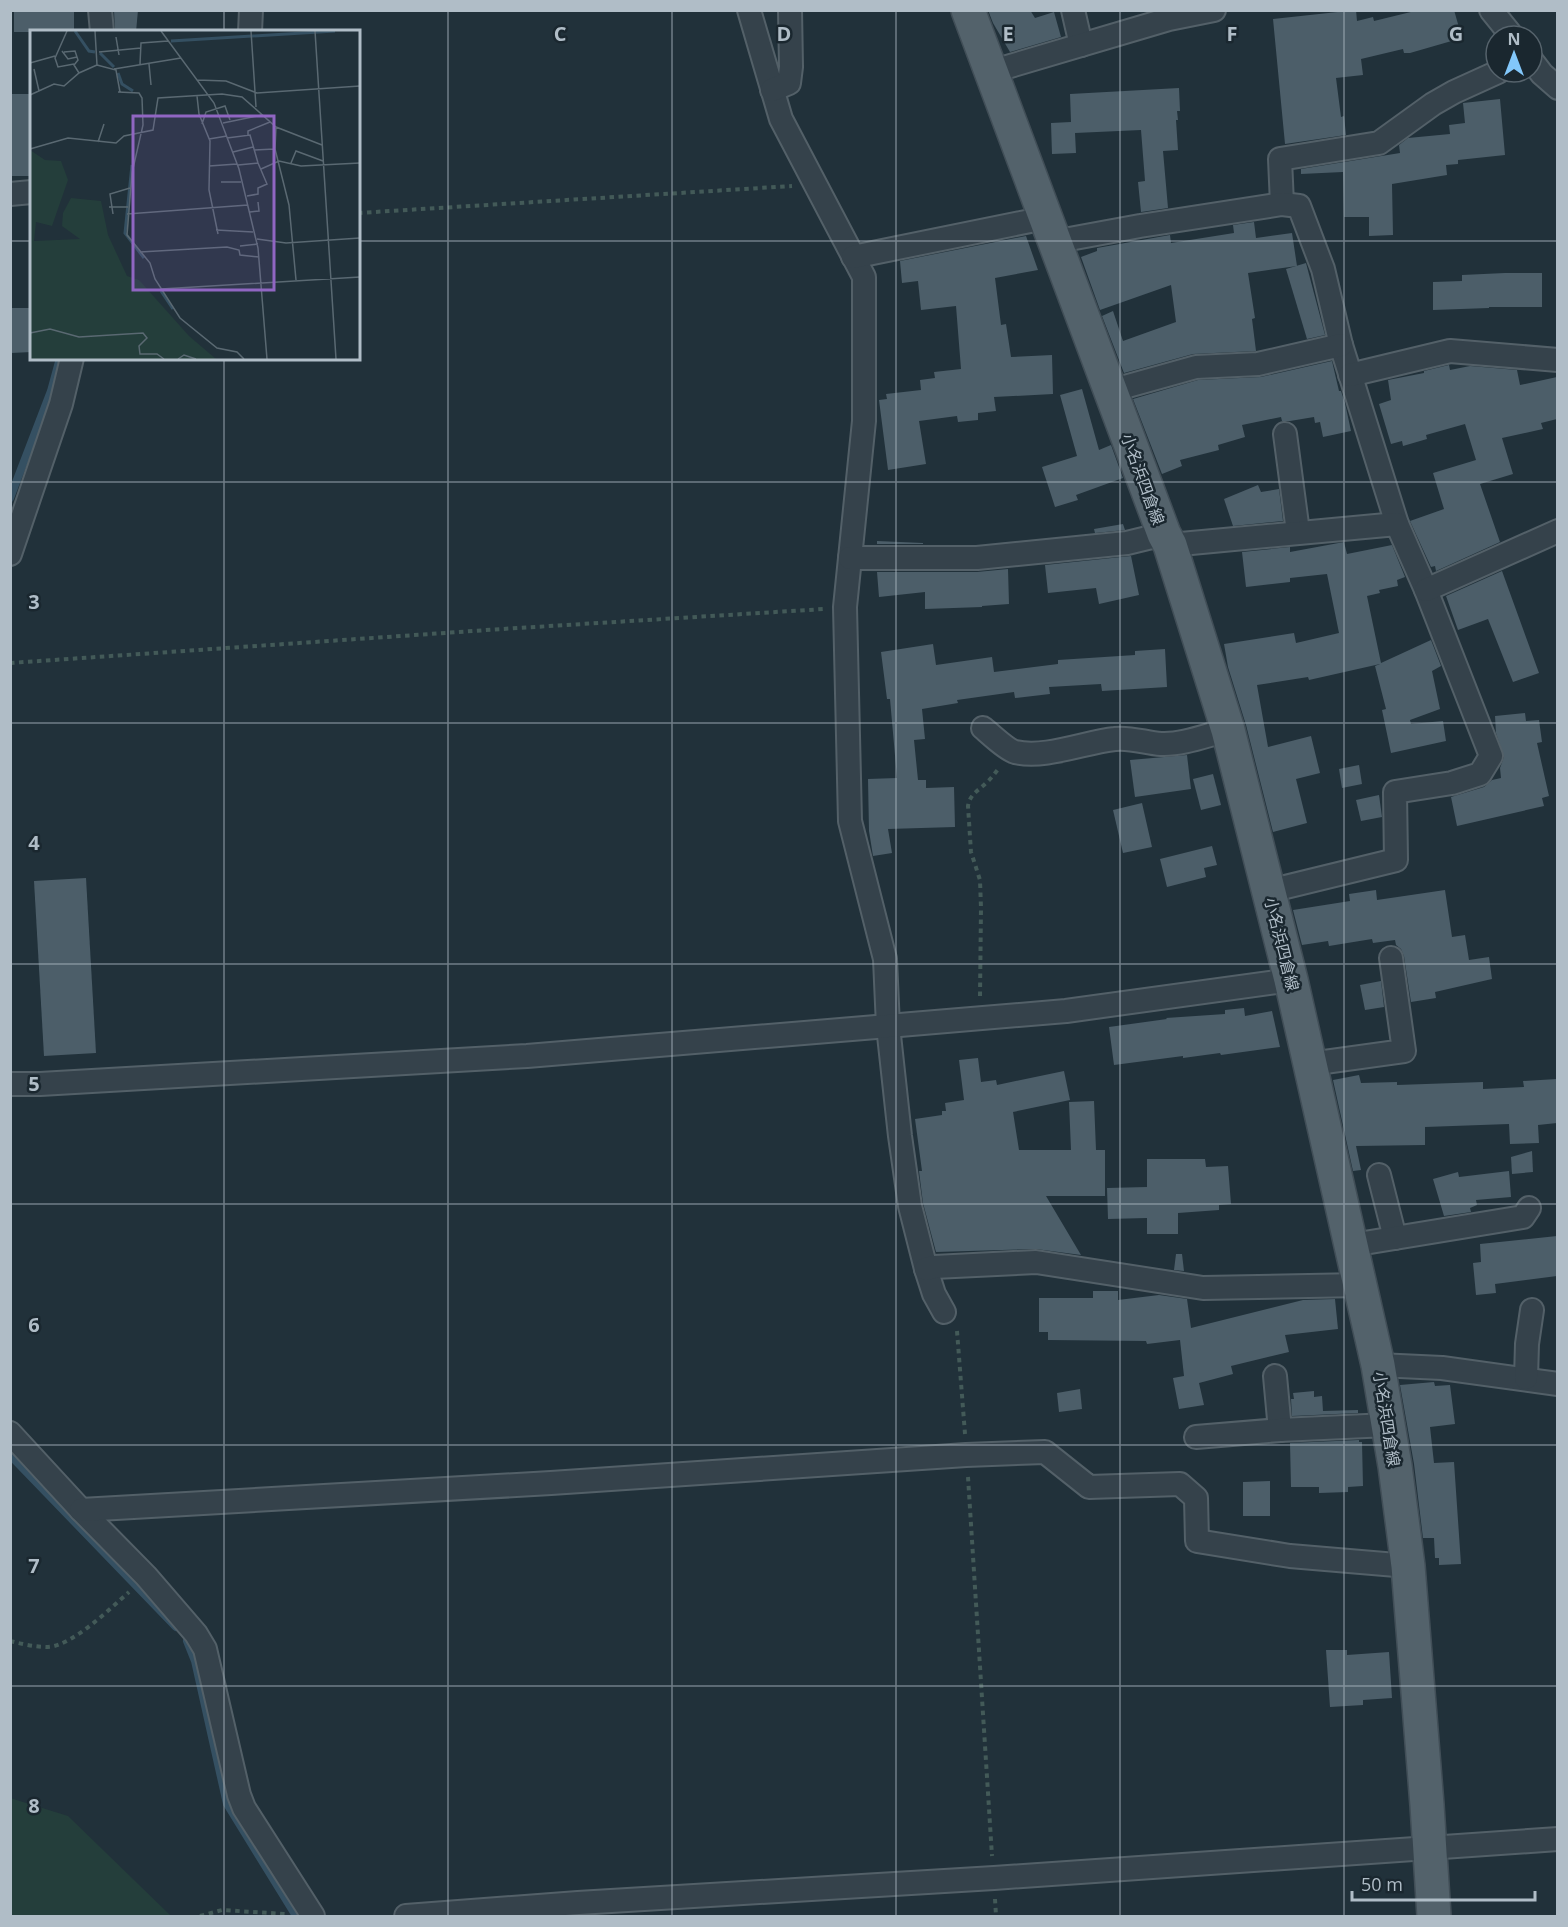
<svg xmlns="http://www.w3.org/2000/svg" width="1568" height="1927" font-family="'Open Sans','Noto Sans JP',sans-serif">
<rect width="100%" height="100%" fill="#21313a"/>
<polygon fill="#243e3b" points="10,1798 68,1816 171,1916 11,1916"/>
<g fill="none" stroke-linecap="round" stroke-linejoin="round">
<g stroke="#355062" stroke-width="8">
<polyline points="10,498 51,391 60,358"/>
<polyline points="10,1455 176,1627"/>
<polyline points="187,1641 195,1661 227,1804 296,1916"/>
</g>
</g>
<g fill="#4c5e69">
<rect x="14" y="10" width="60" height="22"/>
<polygon points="114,10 138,10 136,32 115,32"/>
<polygon points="988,10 1030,10 1035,18 1054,12 1061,37 1010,52 993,23"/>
<polygon points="1356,10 1357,21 1373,17 1374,21 1419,10 1454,10 1462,38 1410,53 1404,53 1403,49 1361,59 1363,75 1336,78 1341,117 1344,116 1346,135 1285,144 1273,19"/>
<polygon points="1179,88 1180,111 1177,111 1178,120 1176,120 1178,150 1163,151 1168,208 1141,212 1138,182 1145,181 1141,130 1075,133 1076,153 1052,154 1051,123 1071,122 1070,94"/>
<rect x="10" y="94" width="22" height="82"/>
<polygon points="1500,99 1505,155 1458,160 1458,164 1446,165 1447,175 1392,184 1393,235 1369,236 1369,217 1344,217 1343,172 1301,174 1301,169 1400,153 1399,145 1408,138 1450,134 1449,125 1465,123 1463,103"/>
<polygon points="1254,222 1256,238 1292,233 1297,266 1248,273 1255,318 1252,319 1256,351 1193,354 1124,373 1102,316 1113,311 1123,341 1176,322 1171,285 1100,310 1081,257 1097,251 1097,248 1170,235 1171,243 1234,233 1233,225"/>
<polygon points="1026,236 1038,270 995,278 1001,325 1006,324 1011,357 1052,355 1053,394 994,397 996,411 978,413 978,420 958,422 957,416 919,421 926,464 888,470 879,400 887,399 886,394 921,390 920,380 935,378 934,372 961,369 956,306 921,310 918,281 902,283 900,261"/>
<polygon points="1306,263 1325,335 1307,339 1286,269"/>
<polygon points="1505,273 1542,273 1542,307 1489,307 1489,308 1433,310 1433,282 1462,281 1462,275"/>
<polygon points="10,308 32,308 32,352 11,353"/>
<polygon points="1332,361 1339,391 1341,391 1345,403 1351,431 1323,437 1320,422 1315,423 1314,417 1290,421 1282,421 1281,417 1242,425 1245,437 1218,445 1219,450 1180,460 1182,466 1162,474 1133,399 1198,380 1261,377"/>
<polygon points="1449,365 1450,370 1470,366 1517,370 1520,385 1557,377 1557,419 1541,423 1543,429 1502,438 1513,474 1480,484 1500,542 1436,571 1435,566 1431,567 1410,521 1444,509 1433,473 1476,460 1465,424 1426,435 1427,439 1403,446 1402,441 1391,444 1379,404 1391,400 1388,380 1424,373 1424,371"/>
<polygon points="1082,389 1099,450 1111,445 1123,478 1076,495 1078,500 1055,507 1042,467 1077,456 1060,395"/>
<polygon points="1258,485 1261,492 1279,489 1283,521 1233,526 1224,499"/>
<polygon points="1123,524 1125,530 1095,533 1094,529"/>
<polygon points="877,541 923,543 923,544 877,544"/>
<polygon points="1344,542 1347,554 1392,545 1405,577 1397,580 1398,586 1379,590 1380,593 1367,596 1381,663 1431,640 1441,666 1432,671 1440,709 1410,720 1411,724 1443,721 1446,741 1391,753 1382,710 1386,709 1375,666 1380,664 1309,680 1308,677 1257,685 1268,747 1311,736 1320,773 1296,779 1307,823 1273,832 1246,725 1228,667 1224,644 1294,633 1296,643 1339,633 1327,574 1290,578 1290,582 1246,587 1242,552 1290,547 1290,552"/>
<polygon points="1131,556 1139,595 1099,604 1096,588 1048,593 1045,565"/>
<polygon points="1008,569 1009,604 982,606 982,607 925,609 925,592 879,597 877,572 977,572"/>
<polygon points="1502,571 1539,673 1513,682 1488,619 1458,630 1446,596"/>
<polygon points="933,644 936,665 992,657 994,672 1058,664 1058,660 1135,655 1135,651 1165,649 1167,687 1102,691 1101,684 1049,687 1050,694 1015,698 1014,692 957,700 958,703 922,709 925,739 914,740 918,780 926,780 926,788 954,787 955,827 888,829 892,853 873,856 869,831 868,779 897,778 890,699 887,699 881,652"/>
<polygon points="1525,713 1526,721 1539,720 1542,742 1537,743 1549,796 1542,798 1544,806 1457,826 1451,797 1484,787 1492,780 1501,778 1500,768 1504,757 1496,733 1495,716"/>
<polygon points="1187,755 1191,789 1135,797 1130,760"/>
<polygon points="1359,765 1362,784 1342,788 1339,769"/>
<polygon points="1213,774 1221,805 1201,810 1193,779"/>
<polygon points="1379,795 1382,817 1361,821 1356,800"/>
<polygon points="1142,803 1152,847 1123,853 1113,810"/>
<polygon points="1212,846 1217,865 1204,868 1206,877 1167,887 1160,859"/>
<polygon points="86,878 96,1053 44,1056 34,881"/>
<polygon points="1376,890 1377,900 1445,890 1452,937 1465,935 1469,960 1489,957 1492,979 1435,992 1436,998 1411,1002 1404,956 1401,949 1396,945 1395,940 1373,943 1372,939 1329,946 1328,941 1302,945 1293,910 1350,901 1349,894"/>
<polygon points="1381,981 1384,1007 1365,1010 1360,985"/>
<polygon points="1244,1008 1245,1016 1272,1011 1280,1047 1221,1055 1220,1053 1183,1058 1183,1056 1114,1065 1109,1027 1167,1019 1166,1018 1225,1014 1225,1010"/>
<polygon points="978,1058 981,1082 996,1080 997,1085 1064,1071 1070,1100 1013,1112 1019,1150 1071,1150 1069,1102 1094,1101 1096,1150 1105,1150 1105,1196 1046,1196 1081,1255 1036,1249 936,1252 923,1203 919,1171 922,1171 915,1119 942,1115 942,1111 946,1111 945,1103 964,1100 959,1060"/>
<polygon points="1359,1075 1361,1083 1397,1082 1397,1085 1483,1082 1483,1089 1524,1087 1523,1081 1557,1079 1557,1123 1538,1125 1539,1143 1510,1144 1509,1124 1425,1127 1425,1145 1356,1146 1361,1170 1353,1171 1333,1080"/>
<polygon points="1532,1151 1533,1172 1512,1174 1511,1157"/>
<polygon points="1147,1159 1205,1159 1206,1167 1228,1166 1231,1204 1219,1205 1219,1210 1178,1213 1178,1234 1147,1234 1147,1218 1108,1219 1107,1188 1147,1187"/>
<polygon points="1509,1171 1511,1197 1476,1200 1477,1205 1470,1208 1471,1212 1444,1216 1433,1179 1458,1172 1459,1177"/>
<polygon points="1557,1236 1557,1276 1495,1284 1496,1293 1476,1295 1473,1263 1481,1262 1480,1244"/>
<polygon points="1176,1254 1182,1254 1184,1271 1174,1270"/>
<polygon points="1093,1291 1118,1291 1118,1300 1159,1295 1187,1299 1191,1328 1303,1300 1335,1299 1338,1329 1285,1335 1289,1352 1231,1366 1233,1374 1199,1383 1204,1405 1179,1409 1173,1378 1184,1376 1180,1340 1147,1344 1146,1341 1048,1340 1048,1332 1039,1332 1039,1298 1093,1298"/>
<polygon points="1434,1382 1435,1386 1450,1385 1455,1424 1430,1427 1434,1463 1454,1462 1461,1564 1439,1565 1439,1558 1435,1558 1434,1538 1423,1538 1414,1464 1400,1385"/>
<polygon points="1080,1389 1082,1409 1059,1412 1057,1393"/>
<polygon points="1314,1391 1314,1397 1322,1396 1323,1411 1358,1410 1358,1413 1292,1416 1291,1399 1294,1399 1293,1393"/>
<polygon points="1359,1440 1359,1442 1362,1442 1363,1486 1348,1487 1348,1492 1319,1493 1319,1487 1291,1487 1290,1443"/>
<polygon points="1270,1481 1270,1516 1243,1516 1243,1482"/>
<polygon points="1326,1650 1347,1650 1347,1655 1389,1652 1392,1698 1363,1700 1363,1705 1330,1707"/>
</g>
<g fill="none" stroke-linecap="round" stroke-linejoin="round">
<defs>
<g id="street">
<polyline points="100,10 102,32"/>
<polyline points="749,10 781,119 864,277 864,421 845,607 850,821 885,959 888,1026 900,1136 910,1206 926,1269 934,1294 944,1312"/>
<polyline points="1073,10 1081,45"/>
<polyline points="1491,10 1512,36"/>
<polyline points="250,32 251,10"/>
<polyline points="1532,61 1542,74 1558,88"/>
<polyline points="990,72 1169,19 1214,10"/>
<polyline points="772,90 789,83 791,67 790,10"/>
<polyline points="10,194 32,192"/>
<polyline points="1282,204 1280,159 1379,143 1433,104 1454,92 1498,72"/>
<polyline points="1053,242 1140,226 1282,204 1299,206 1323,269 1341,345 1397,524"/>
<polyline points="853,257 1045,218"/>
<polyline points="1350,375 1450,351 1558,360"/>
<polyline points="1110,391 1196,367 1258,364 1341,345"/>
<polyline points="1285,434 1298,532"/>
<polyline points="1170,545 1397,524 1426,590 1491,756 1480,774 1452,783 1395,792 1396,860 1269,891"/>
<polyline points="10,554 61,404 72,358"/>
<polyline points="850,558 977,558 1127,543 1164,534"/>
<polyline points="1426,590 1558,531"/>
<path d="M983,728C990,734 1007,750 1015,752C1046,759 1085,742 1115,739C1130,737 1146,743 1161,744C1183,745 1207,735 1228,730"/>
<polyline points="1310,1064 1404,1051 1391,958"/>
<polyline points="10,1084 40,1084 527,1056 888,1026 1066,1011 1291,980"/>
<polyline points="1379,1175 1395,1238"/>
<polyline points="1352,1245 1523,1217 1529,1208"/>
<polyline points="926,1269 934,1267 1036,1262 1203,1288 1360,1285"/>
<polyline points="1378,1365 1442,1368 1558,1384"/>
<polyline points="1275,1376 1280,1430"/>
<polyline points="1526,1378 1527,1344 1532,1310"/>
<polyline points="10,1433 81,1510 146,1576 196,1634 205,1649 239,1795 244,1808 313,1916"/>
<polyline points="1196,1437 1280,1430 1388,1425"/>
<polyline points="81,1510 551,1483 966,1455 1045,1452 1089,1487 1180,1484 1196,1498 1197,1541 1290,1556 1408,1566"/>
<polyline points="406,1916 578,1903 994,1878 1558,1839"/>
</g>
<polyline id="primary" points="968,10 1164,534 1170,545 1228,730 1291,980 1378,1365 1395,1466 1408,1566 1427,1805 1434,1916"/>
</defs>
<use href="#street" stroke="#536068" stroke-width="26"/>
<use href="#primary" stroke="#414e57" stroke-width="36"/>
<g stroke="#435a58" stroke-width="4" stroke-dasharray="4.5 4.5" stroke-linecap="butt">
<polyline points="358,213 792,186"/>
<polyline points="10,663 502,629 824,609"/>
<path d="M980,996L981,908L980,880L971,852L968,806C970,794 978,791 986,783C991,779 995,773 999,768"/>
<polyline points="957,1331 965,1434"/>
<polyline points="968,1477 992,1856"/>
<path d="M10,1641C22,1644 35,1647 48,1647C72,1646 111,1608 129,1592"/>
<polyline points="995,1899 996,1916"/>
<polyline points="200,1916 222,1910 285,1914"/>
</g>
<use href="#street" stroke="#35424b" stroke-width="22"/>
<use href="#primary" stroke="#53626b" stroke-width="33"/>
</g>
<path fill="none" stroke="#b0bdc7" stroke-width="1.5" stroke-opacity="0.55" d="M224,10V32M448,10V1916M672,10V1916M896,10V1916M1120,10V1916M1344,10V1916M10,241H32M358,241H1558M224,358V1916M10,482H1558M10,723H1558M10,964H1558M10,1204H1558M10,1445H1558M10,1686H1558"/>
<g text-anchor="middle" stroke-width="5" stroke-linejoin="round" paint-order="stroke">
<g font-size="16" fill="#b0bdc7" stroke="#1a272f">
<text transform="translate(1143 479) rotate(70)" y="6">小名浜四倉線</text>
<text transform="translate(1282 944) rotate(76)" y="6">小名浜四倉線</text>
<text transform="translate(1387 1419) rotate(81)" y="6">小名浜四倉線</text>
</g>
</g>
<g transform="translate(30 30)">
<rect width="330" height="330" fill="#21313a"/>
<path d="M0,120L15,130L31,131L38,150L22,196L6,192L4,211L50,209L32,196L33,183L41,168L71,171L78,205L97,246L109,250L159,306L186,329H0Z" fill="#243e3b"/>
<path fill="none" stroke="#355062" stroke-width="3" d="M45,1L59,21L65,22M141,11L305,1M70,23L84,37M88,43L92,54L103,61M102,135L95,203L114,228M131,261L143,279"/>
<path fill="none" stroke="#5a6972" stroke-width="1.5" d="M37,1L25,28L28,37L44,34M131,1L184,73L209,139L228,218L237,329M221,1L226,77M285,1L306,329M86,7L89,25M32,21L38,29L47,27M34,22L45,21L48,30L44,35L49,43M69,22L111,18M0,33L25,26M110,34L111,13L138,11M119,34L121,55M67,35L86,40L90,62M4,39L9,61M84,39L151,28M167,50L196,51L227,63L330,56M88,62L109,63L112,68L113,95L102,143L97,205L120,233L125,249L150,288L187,318L207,322L214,329M0,65L24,54L34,56L49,43L67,35L65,1M167,66L169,84L180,111L179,160L188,204M193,93L232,85M172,94L176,82L195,76L200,90M246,97L245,119L259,175L266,250M218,105V101L240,92M197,108L220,105L228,133M179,109L197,106M68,112L74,94M0,119L38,108L86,113L94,106L123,100L128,68L192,64L212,67L246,97L292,115M224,120L245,119M203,122L223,117M261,133L266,121L293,131M208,135L228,133L237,154L228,158V164L217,166M179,136L207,134M231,139L249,131L271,136L330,133M191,152H211M79,177H98M220,182L229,181L228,172M83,184L80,164L100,158M97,184L218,175M186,200L223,202M227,209L256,213L330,208M210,216L228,214M110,222L197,217L209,220L210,225L229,227M131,259L330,247M0,303L20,299L49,307L113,303L117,308L109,316L110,324H127L134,329M148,329L154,325L166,329"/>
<path fill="#9066c2" fill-opacity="0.15" stroke="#9066c2" stroke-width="3" d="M103,86H244V260H103Z"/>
<rect width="330" height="330" fill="none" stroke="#b0bdc7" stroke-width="3"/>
</g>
<g font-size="20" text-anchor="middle" font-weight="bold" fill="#b0bdc7" stroke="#1a272f" stroke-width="5" stroke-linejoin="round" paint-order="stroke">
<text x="560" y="41">C</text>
<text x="784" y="41">D</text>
<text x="1008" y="41">E</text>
<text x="1232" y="41">F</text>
<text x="1456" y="41">G</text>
<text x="34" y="609">3</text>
<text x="34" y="850">4</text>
<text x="34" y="1091">5</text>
<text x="34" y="1332">6</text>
<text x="34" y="1573">7</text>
<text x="34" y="1813">8</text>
</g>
<rect width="1568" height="1927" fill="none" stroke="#b0bdc7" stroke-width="24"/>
<g transform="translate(1514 54)"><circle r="28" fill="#1a272f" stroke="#56636c" stroke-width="1.5"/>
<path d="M0-4.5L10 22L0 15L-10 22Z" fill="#82c7fa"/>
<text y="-9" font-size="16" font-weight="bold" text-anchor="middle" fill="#b0bdc7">N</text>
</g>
<path d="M1352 1891v9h183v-9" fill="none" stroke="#b0bdc7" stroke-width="3"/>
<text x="1361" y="1891" font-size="18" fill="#b0bdc7" stroke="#1a272f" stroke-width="4.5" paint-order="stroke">50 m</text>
</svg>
